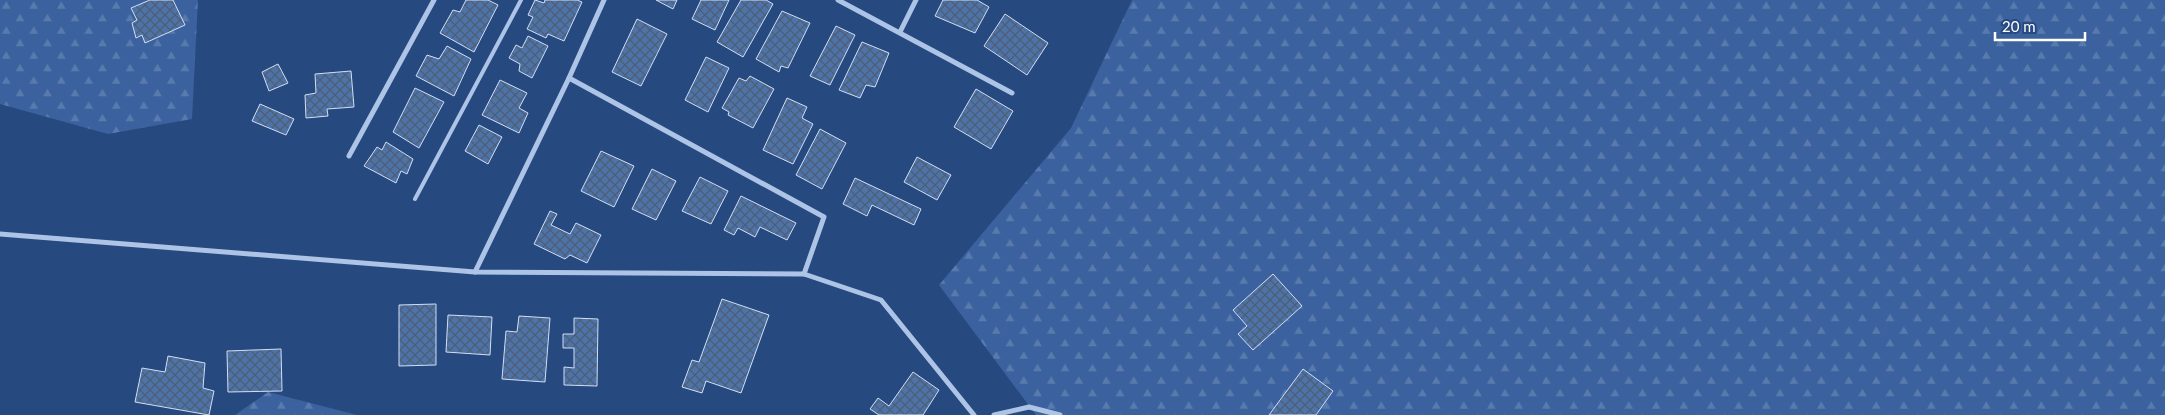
<svg xmlns="http://www.w3.org/2000/svg" width="2165" height="415" font-family="Lato,sans-serif">
<defs>
<pattern id="forest-firs" width="22" height="20" patternUnits="userSpaceOnUse" patternTransform="scale(1.25)"><rect width="22" height="20" fill="#3b629e"/><path d="M5 1l3.5 6h-7zM16 11l3.5 6h-7z" fill="#587aad"/></pattern>
<pattern id="building-cross-hatch" width="8" height="8" patternUnits="userSpaceOnUse" patternTransform="scale(1.25)"><rect width="8" height="8" fill="#4e73a9"/><path d="M0 0l8 8M0 8l8-8" fill="none" stroke="#4d5e76"/></pattern>
</defs>
<rect width="100%" height="100%" fill="#264980"/>
<g fill="url(#forest-firs)">
<polygon points="0,0 198,0 192,119 108,134 0,104"/>
<polygon points="1132,0 2165,0 2165,415 1036,415 939,285 1071,128"/>
<polygon points="268,392 357,415 235,415"/>
</g>
<g fill="url(#building-cross-hatch)" stroke="#d1dff5">
<polygon points="150,0 173,0 185,25 145,43 142,35 136,38 132,23 137,20 131,8"/>
<polygon points="466,0 488,0 498,5 474,52 440,33 453,10 460,12"/>
<polygon points="535,0 544,3 545,0 577,0 582,2 564,41 548,34 546,38 527,29 533,17 528,15"/>
<polygon points="656,0 677,0 673,9"/>
<polygon points="701,0 729,0 715,30 692,19"/>
<polygon points="741,0 766,0 773,4 743,57 717,42"/>
<polygon points="943,0 977,0 989,7 975,33 935,16"/>
<polygon points="782,11 810,23 788,68 781,66 779,72 756,59"/>
<polygon points="1005,14 1048,43 1027,75 984,46"/>
<polygon points="637,19 667,34 641,86 612,72"/>
<polygon points="836,26 855,35 830,85 810,76"/>
<polygon points="528,36 548,46 532,78 519,71 520,64 509,58 516,45 522,48"/>
<polygon points="862,42 889,53 875,87 866,85 860,98 839,90"/>
<polygon points="447,46 471,59 454,96 416,76 427,55 439,59"/>
<polygon points="706,57 729,68 708,112 685,100"/>
<polygon points="278,64 288,83 269,91 262,72"/>
<polygon points="351,71 354,107 327,109 328,116 306,118 305,95 316,93 315,74"/>
<polygon points="750,76 774,89 753,128 728,115 729,112 722,108 739,78 746,81"/>
<polygon points="500,80 527,93 519,108 528,113 519,133 482,115"/>
<polygon points="415,88 444,102 419,148 393,132"/>
<polygon points="976,89 1013,111 991,149 954,127"/>
<polygon points="787,98 807,107 802,118 813,124 793,164 763,150"/>
<polygon points="260,104 294,119 286,135 252,121"/>
<polygon points="479,125 502,137 488,164 465,151"/>
<polygon points="820,129 846,143 822,189 796,175"/>
<polygon points="386,142 413,159 407,174 401,171 396,183 364,166 377,147 382,150"/>
<polygon points="601,151 634,166 614,207 581,191"/>
<polygon points="917,157 951,175 937,200 904,182"/>
<polygon points="652,169 676,181 656,220 632,209"/>
<polygon points="700,177 728,191 711,224 682,211"/>
<polygon points="855,178 921,209 914,225 872,205 867,216 843,204"/>
<polygon points="741,196 796,223 787,240 760,227 755,237 738,228 734,235 724,230"/>
<polygon points="550,211 557,214 551,225 570,234 576,223 601,235 587,263 570,255 565,259 534,244"/>
<polygon points="1273,274 1302,306 1253,350 1238,334 1247,326 1233,310"/>
<polygon points="722,299 769,315 741,393 706,381 702,393 682,387 692,360 699,362"/>
<polygon points="436,304 436,365 399,366 399,305"/>
<polygon points="448,315 492,317 490,355 446,352"/>
<polygon points="519,316 550,318 545,382 502,379 506,331 517,332"/>
<polygon points="574,318 598,319 597,386 564,385 564,367 574,368 574,348 563,348 563,334 574,334"/>
<polygon points="281,349 282,391 228,392 227,351"/>
<polygon points="168,356 205,363 203,388 214,391 209,415 135,402 142,368 165,372"/>
<polygon points="1303,369 1333,391 1316,415 1269,415"/>
<polygon points="913,372 939,390 923,415 879,415 870,409 878,398 889,406"/>
</g>
<g fill="none" stroke-linecap="round" stroke-linejoin="round">
<polyline stroke="#adc4e6" stroke-width="4" points="415,199 521,0"/>
<g stroke="#adc4e6" stroke-width="5">
<polyline points="838,0 1012,93"/>
<polyline points="900,32 916,0"/>
<polyline points="569,78 824,217 804,274"/>
<polyline points="349,156 434,0"/>
<polyline points="0,234 475,272 804,274 881,300 974,415"/>
<polyline points="475,272 569,78 604,0"/>
<polyline points="994,415 1029,407 1060,415"/>
</g>
</g>
<path d="M1995 32v8h90v-8" fill="none" stroke="#ffffff" stroke-width="2.5"/>
<text x="2002" y="32" font-size="15" fill="#ffffff" stroke="#264980" stroke-width="4" paint-order="stroke">20 m</text>
</svg>
